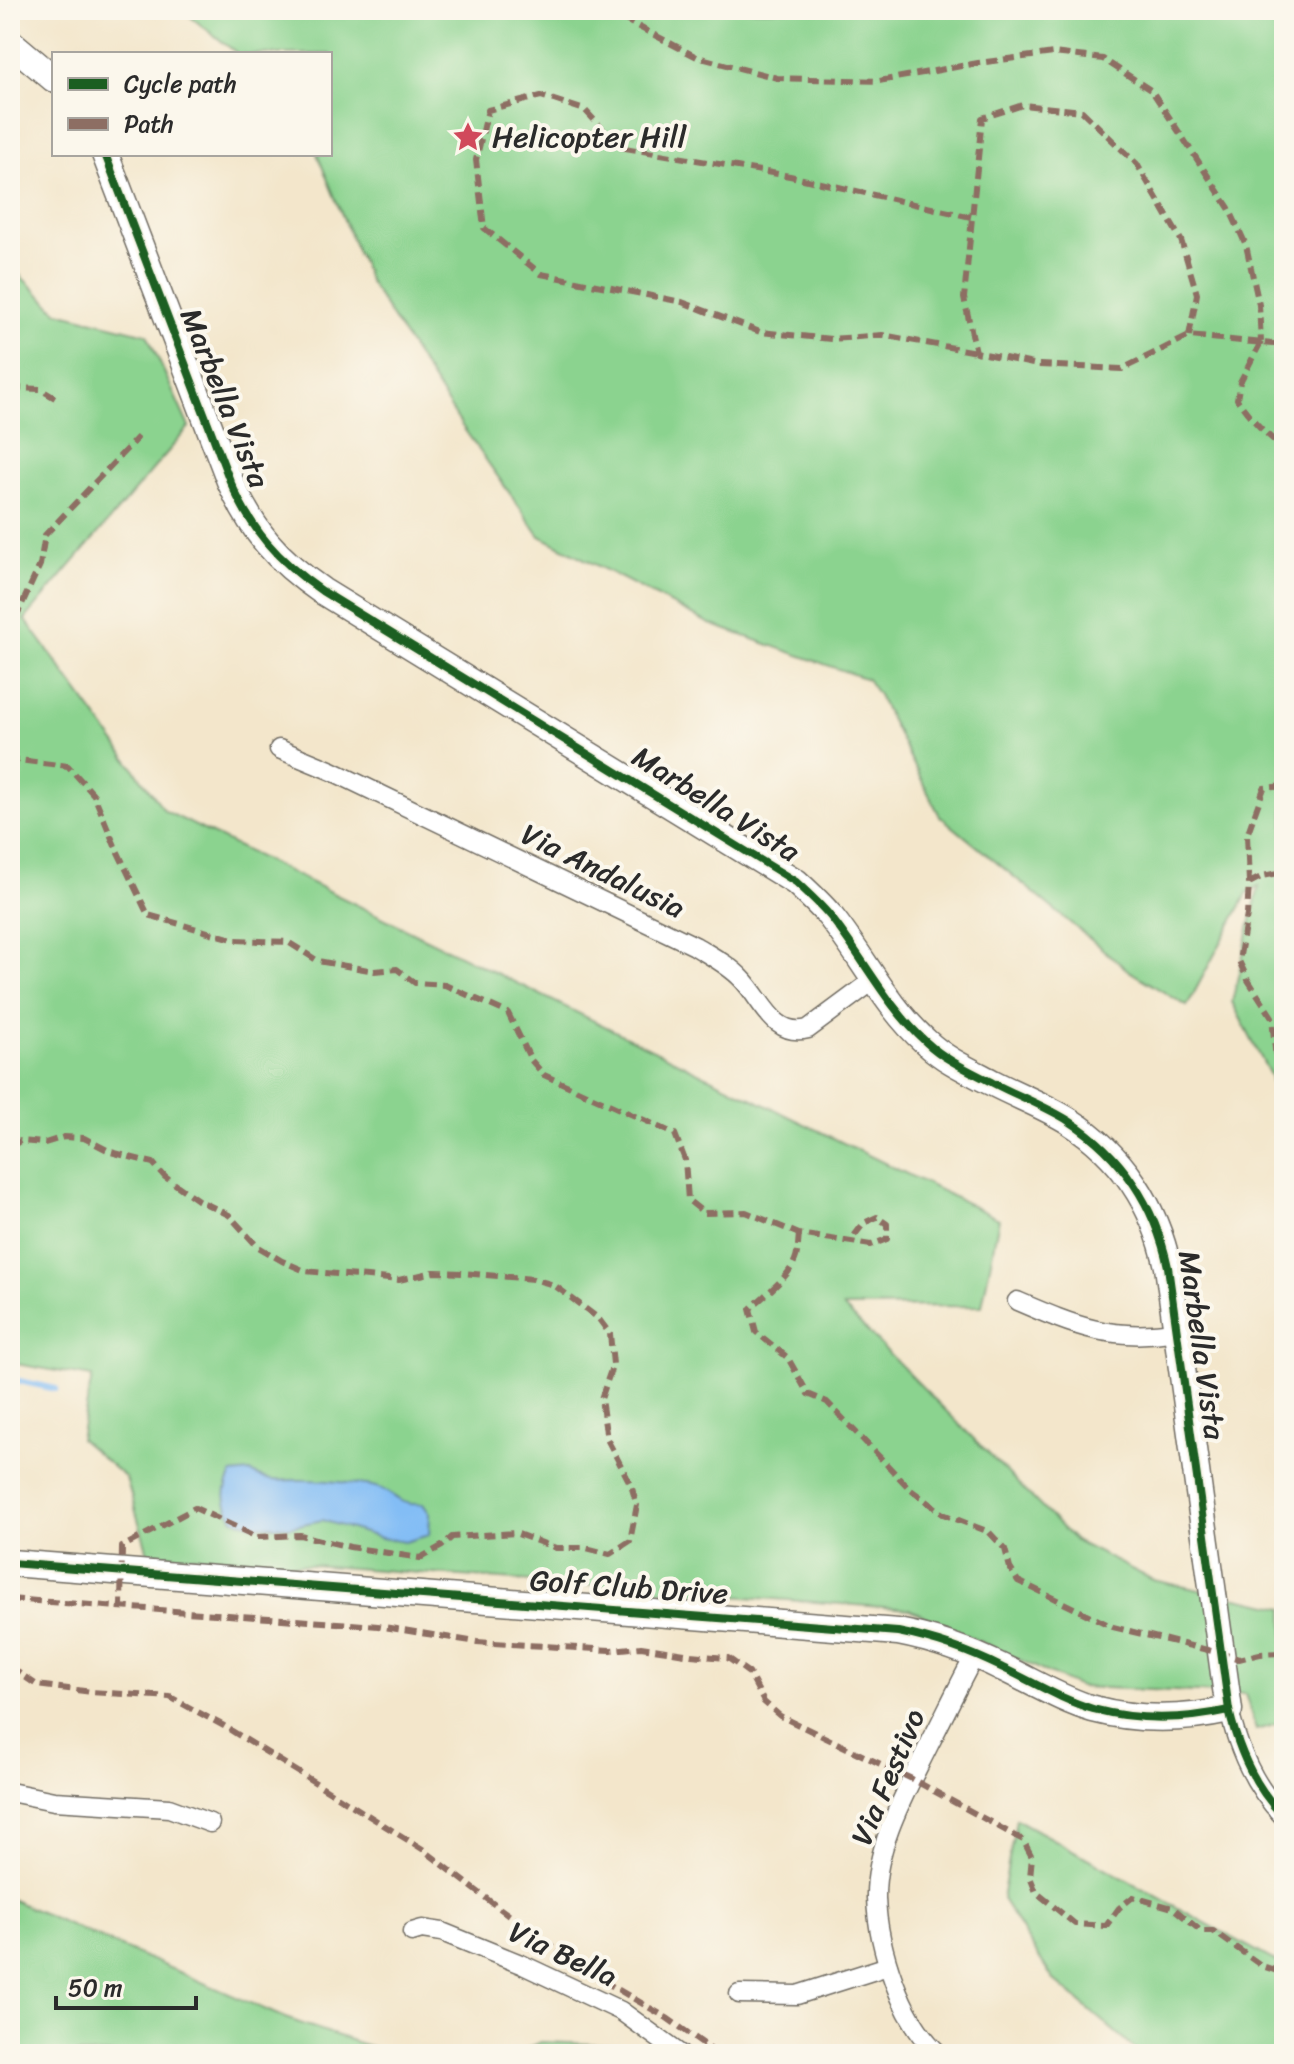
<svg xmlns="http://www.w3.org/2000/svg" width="1294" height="2064" font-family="Sriracha,sans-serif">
<rect width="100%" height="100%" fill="#fbf7ec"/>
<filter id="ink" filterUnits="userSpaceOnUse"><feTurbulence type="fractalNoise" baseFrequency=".0125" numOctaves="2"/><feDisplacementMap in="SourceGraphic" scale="16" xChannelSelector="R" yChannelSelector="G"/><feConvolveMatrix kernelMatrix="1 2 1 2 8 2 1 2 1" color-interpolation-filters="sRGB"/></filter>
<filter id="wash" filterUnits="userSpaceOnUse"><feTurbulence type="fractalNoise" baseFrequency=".006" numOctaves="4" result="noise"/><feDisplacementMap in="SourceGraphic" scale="32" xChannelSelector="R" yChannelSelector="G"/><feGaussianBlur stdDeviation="1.8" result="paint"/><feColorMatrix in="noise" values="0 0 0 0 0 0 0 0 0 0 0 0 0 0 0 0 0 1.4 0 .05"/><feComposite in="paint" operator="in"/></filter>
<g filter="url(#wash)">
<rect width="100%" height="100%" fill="#f3e6cb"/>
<g fill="#8bd38f" stroke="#5b7f5d" stroke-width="2">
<polygon points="182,10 1284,10 1284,1191 1271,1077 1232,1002 1259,886 1248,892 1187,1006 1129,971 940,816 878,695 867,679 710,624 540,536 462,426 370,283 317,154 330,154 330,54 238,54"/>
<polygon points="10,266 58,312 147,334 189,427 25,619 165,811 999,1219 982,1306 843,1307 1075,1541 1153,1580 1284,1608 1284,1722 1256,1730 1245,1694 1079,1687 909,1609 148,1553 126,1478 80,1439 92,1377 10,1363"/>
<polygon points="1016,1819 1284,1966 1284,2054 1141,2054 1053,1979 1002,1899"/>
<polygon points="10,1899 285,2018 392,2054 10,2054"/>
<polygon points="541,2042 667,2047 673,2054 515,2054"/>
</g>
<path fill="#83bdf5" stroke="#577490" stroke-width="2" d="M250,1472C275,1485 279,1479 304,1480C326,1480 350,1483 372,1486C395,1490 395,1507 423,1504L430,1514L429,1535L405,1542L381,1538L322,1520L289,1527L256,1525L233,1520C224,1501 222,1493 232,1474Z"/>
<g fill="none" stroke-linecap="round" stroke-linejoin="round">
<polyline stroke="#83bdf5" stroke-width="6" points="10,1379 56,1389"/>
</g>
</g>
<g filter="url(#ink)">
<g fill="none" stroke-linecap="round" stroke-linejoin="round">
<defs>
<g id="street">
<path d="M279,749L332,771L695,946C711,956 729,965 742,979C762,999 773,1038 808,1029L874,980"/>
<path d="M1017,1301C1075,1326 1112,1342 1177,1331"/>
<path d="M1229,1710C1238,1749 1255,1788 1284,1817"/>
<polyline points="10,1792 54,1801 169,1808 210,1823"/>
<polyline points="412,1932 422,1929 442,1932 523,1965 621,2011 680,2054"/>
<polyline points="739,1994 797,1995 888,1966"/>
<path d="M939,2054C917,2034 904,2009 894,1982C884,1955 877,1927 876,1898C875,1844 907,1790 930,1743C945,1714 959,1684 975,1655"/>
</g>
<g id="secondary">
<polyline points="10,42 54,79"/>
<path d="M10,1563L898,1632C935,1639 969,1651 1003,1668C1033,1682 1062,1700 1093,1709C1138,1721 1184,1720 1229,1710L1168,1267C1155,1206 1122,1155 1069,1121C1045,1106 1018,1096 993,1083C970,1071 945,1060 926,1042C886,1006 863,957 830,916C820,904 808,893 796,882L322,591C277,560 252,531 230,481L105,154"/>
</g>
</defs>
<use href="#street" stroke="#716c63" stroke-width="21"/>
<use href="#secondary" stroke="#716c63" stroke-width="29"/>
<use href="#street" stroke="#fff" stroke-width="18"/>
<use href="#secondary" stroke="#fff" stroke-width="26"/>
<g stroke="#8d6e63" stroke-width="6" stroke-dasharray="12 6" stroke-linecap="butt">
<polyline points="606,10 697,57 777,78 879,81 978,63 1054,53 1103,59 1152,91 1229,208 1246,245 1259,305 1261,342"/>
<polyline points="971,217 790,176 619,147 585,110 541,96 488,110 476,160 484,228 541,274 682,302 760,332 832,339 882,335 976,352"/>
<polyline points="1189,336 1197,294 1181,240 1137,164 1082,111 1023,105 982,118 964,298 976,352 1038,365 1122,369 1189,336 1284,345"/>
<path d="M1261,342L1240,382L1237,399C1250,418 1266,435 1284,448"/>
<polyline points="10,388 40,389 55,398"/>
<polyline points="10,637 17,615 40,565 45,535 138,437"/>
<polyline points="10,768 18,760 68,766 94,795 115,846 148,915 236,940 288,942 318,961 374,971 397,969 415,983 445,985 508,1013 531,1060 544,1075 675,1134 685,1160 688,1200 704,1213 746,1212 799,1234 871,1245 887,1239 887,1224 877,1217 864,1223 851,1240"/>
<polyline points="1284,786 1264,788 1247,835 1249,883 1247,915 1239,961 1248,980 1272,1017 1276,1060 1284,1077"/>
<polyline points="1249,883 1263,876 1284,872"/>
<polyline points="10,1147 20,1141 45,1143 64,1137 84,1138 111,1152 153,1163 165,1177 198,1200 229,1215 257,1246 282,1261 305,1271 399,1280 434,1272 462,1273 533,1279 554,1285 598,1318 610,1334 613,1364 601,1399 607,1439 631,1485 637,1505 630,1541 610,1554 586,1548 556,1548 515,1533 452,1537 442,1546 420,1558 350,1547 300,1535 257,1537 195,1508 122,1547 121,1607"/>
<path d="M799,1234C798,1243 798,1253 795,1260C787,1280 765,1294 750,1309L756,1332L788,1358L808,1394L827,1402L911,1490L943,1514L989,1532L1005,1549L1010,1568L1018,1581L1113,1627L1220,1653L1239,1659L1260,1654L1284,1653"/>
<polyline points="10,1599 378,1626 477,1642 611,1650 641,1647 691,1655 728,1658 749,1673 764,1702 780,1716 912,1779 1023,1840 1032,1857 1030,1877 1036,1892 1075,1924 1106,1926 1119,1908 1133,1897 1173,1908 1201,1931 1213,1931 1262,1966 1284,1973"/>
<polyline points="10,1667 37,1685 92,1692 170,1697 224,1726 424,1850 491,1902 583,1969 667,2018 718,2054"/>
</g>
<defs>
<g id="cycleway">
<path d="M105,154L230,481C252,531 277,560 322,591L796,882C808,893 820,904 830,916C863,957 886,1006 926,1042C945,1060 970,1071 993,1083C1018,1096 1045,1106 1069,1121C1122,1155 1155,1206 1168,1267L1229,1710C1238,1749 1255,1788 1284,1817"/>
<path d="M10,1563L898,1632C935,1639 969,1651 1003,1668C1033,1682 1062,1700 1093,1709C1138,1721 1184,1720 1229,1710"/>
</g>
</defs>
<use href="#cycleway" stroke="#fbf7ec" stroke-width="13"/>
<use href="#cycleway" stroke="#1b5e20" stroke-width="8"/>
</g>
</g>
<defs>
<symbol id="sight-bare" viewBox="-9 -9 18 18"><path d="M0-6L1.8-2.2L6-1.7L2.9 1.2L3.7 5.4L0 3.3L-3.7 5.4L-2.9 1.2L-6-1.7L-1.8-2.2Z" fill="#d1495b" stroke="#fbf7ec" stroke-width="2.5" paint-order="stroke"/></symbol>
</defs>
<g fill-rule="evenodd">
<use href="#sight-bare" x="446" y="115" width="44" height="44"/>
</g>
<g text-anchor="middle" stroke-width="8" stroke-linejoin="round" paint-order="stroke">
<g font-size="30" fill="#2b2b2b" stroke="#fbf7ec" text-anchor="start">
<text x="492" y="147">Helicopter Hill</text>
</g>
<g font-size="30" fill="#2b2b2b" stroke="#fbf7ec">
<text transform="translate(225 398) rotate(68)" y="10">Marbella Vista</text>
<text transform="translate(716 804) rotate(32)" y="10">Marbella Vista</text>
<text transform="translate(603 871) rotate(26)" y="10">Via Andalusia</text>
<text transform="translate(1202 1345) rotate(82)" y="10">Marbella Vista</text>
<text transform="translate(629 1587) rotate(4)" y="10">Golf Club Drive</text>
<text transform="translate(888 1777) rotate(-67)" y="10">Via Festivo</text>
<text transform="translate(563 1954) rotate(25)" y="10">Via Bella</text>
</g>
</g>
<rect width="1294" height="2064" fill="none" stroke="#fbf7ec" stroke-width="40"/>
<rect x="52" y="52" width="280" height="104" fill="#fbf7ec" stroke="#a8a59f" stroke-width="2"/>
<rect x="68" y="78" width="40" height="12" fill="#1b5e20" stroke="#a8a59f" stroke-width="2"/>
<text x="124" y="92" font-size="24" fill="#2b2b2b">Cycle path</text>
<rect x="68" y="118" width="40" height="12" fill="#8d6e63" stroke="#a8a59f" stroke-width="2"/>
<text x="124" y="132" font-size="24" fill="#2b2b2b">Path</text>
<path d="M56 1996v12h140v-12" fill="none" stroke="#2b2b2b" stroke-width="4"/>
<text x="68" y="1996" font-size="24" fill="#2b2b2b" stroke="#fbf7ec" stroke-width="6" paint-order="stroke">50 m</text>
</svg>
